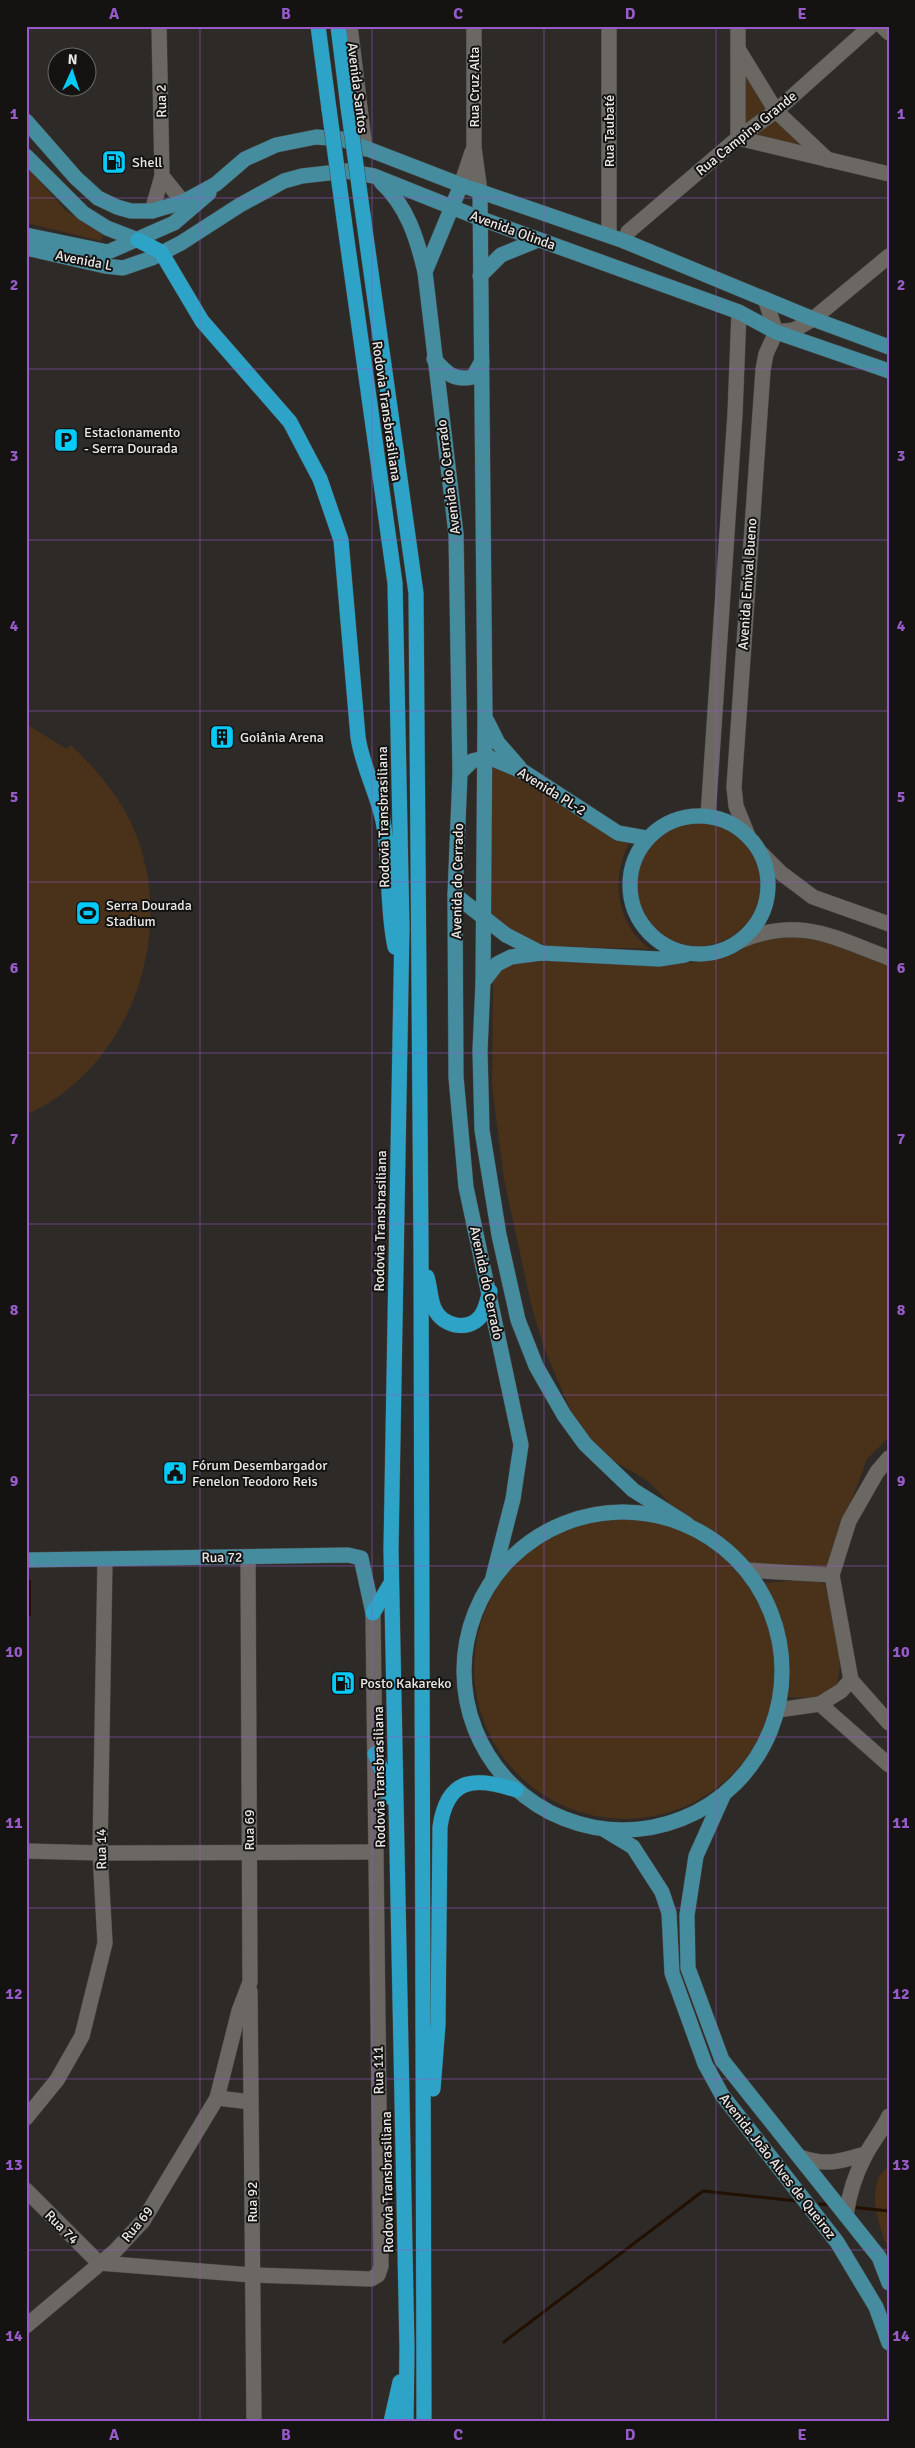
<svg xmlns="http://www.w3.org/2000/svg" width="915" height="2448" font-family="Signika,sans-serif">
<rect width="100%" height="100%" fill="#2d2a27"/>
<g fill="#493219">
<polygon points="742,64 770,110 741,128"/>
<polygon points="775,114 820,156 745,137"/>
<polygon points="26,166 65,210 103,235 101,241 26,223"/>
<path d="M26,724L67,749L71,745C96,769 118,794 133,827C179,931 131,1068 26,1115Z"/>
<path d="M504,767L612,837L629,844C610,879 617,925 650,949L549,946C521,940 510,933 489,915V773L494,768Z"/>
<circle cx="698" cy="883" r="63"/>
<polygon points="797,932 889,964 889,1437 867,1459 827,1567 773,1567 751,1563 742,1556 727,1540 672,1506 648,1481 585,1444 544,1348 531,1304 504,1179 492,1086 493,982 500,966 518,959 692,963 736,950 763,938"/>
<circle cx="625" cy="1668" r="151"/>
<path d="M815,1579L825,1585C831,1606 849,1671 834,1688C824,1700 799,1698 786,1697C789,1650 786,1625 764,1583Z"/>
<path d="M889,2165V2250C880,2231 869,2198 879,2177C881,2173 886,2169 889,2165Z"/>
</g>
<rect fill="#221000" x="26" y="1580" width="5" height="36"/>
<g fill="none" stroke-linecap="round" stroke-linejoin="round">
<g stroke="#221000" stroke-width="3">
<polyline points="820,2204 831,2205"/>
<polyline points="851,2207 889,2211"/>
<polyline points="504,2342 703,2191 797,2201"/>
</g>
<defs>
<g id="minor">
<polyline points="159,26 162,176 183,202"/>
<polyline points="350,26 365,149"/>
<polyline points="474,26 474,148 480,191"/>
<polyline points="738,26 738,138 889,174"/>
<polyline points="882,26 889,33"/>
<polyline points="738,49 776,111 828,160"/>
<polyline points="461,185 472,152"/>
<polyline points="152,211 162,176"/>
<polyline points="609,235 609,26"/>
<polyline points="624,241 628,232 738,138 776,111 871,26"/>
<polyline points="765,299 776,332"/>
<polyline points="776,332 794,330 813,319 889,256"/>
<polyline points="708,816 735,414 739,312"/>
<polyline points="748,836 736,806 734,787 763,370 766,354 776,332"/>
<polyline points="762,854 781,873 813,897 889,924"/>
<path d="M740,941C799,916 833,937 889,958"/>
<polyline points="746,1570 832,1575"/>
<polyline points="851,1680 889,1723"/>
<polyline points="820,1704 841,1691 851,1680 832,1575 849,1521 877,1472 889,1458"/>
<polyline points="778,1710 820,1704 889,1765"/>
<polyline points="26,1851 100,1853 375,1852"/>
<polyline points="250,1991 254,2422"/>
<polyline points="217,2098 251,2102"/>
<polyline points="26,2118 57,2080 82,2036 105,1943 100,1853 105,1559"/>
<path d="M800,2157C827,2166 838,2162 865,2154"/>
<polyline points="26,2190 99,2263"/>
<path d="M846,2215C849,2194 855,2175 865,2156C872,2142 882,2131 889,2116"/>
<polyline points="99,2263 252,2275 371,2279 378,2275 381,2266 373,1613"/>
<polyline points="26,2326 115,2251 143,2221 217,2098 239,2011 250,1982 248,1557"/>
</g>
<g id="major">
<polyline points="26,121 76,178 98,198 117,207 131,211 152,211 183,202 216,184 245,159 276,145 316,137 342,139 461,185 624,241 813,319 889,347"/>
<polyline points="26,156 83,213 107,228 138,240 144,240"/>
<path d="M381,182C407,206 417,238 425,272"/>
<polyline points="461,185 425,272 456,534 460,773 455,895 456,1077 466,1187 521,1445 513,1499 493,1577"/>
<polyline points="480,191 485,716 483,982 480,1051 482,1130 499,1235 518,1320 536,1366 564,1415 585,1444 633,1490 687,1524"/>
<polyline points="26,235 108,252 174,223 209,193"/>
<polyline points="26,248 105,266 123,268 152,258 181,243 240,205 284,181 302,176 346,171 374,176 479,218 739,312 776,332 889,371"/>
<polyline points="480,276 501,255 538,240"/>
<path d="M434,359C447,374 454,381 473,377L482,361"/>
<polyline points="487,721 498,743 519,767"/>
<polyline points="460,773 472,761 488,757 524,772 618,833 646,838"/>
<circle cx="699" cy="885" r="69"/>
<polyline points="455,895 506,935 541,953"/>
<polyline points="483,982 497,964 511,957 541,953 659,959 685,955"/>
<circle cx="623" cy="1671" r="159"/>
<polyline points="26,1560 348,1555 361,1558 373,1613"/>
<polyline points="723,1796 696,1856 687,1915 688,1968 722,2060 879,2257 889,2283"/>
<polyline points="605,1830 633,1847 662,1892 669,1913 672,1973 705,2064 722,2095 837,2242 876,2307 889,2343"/>
</g>
<g id="highway">
<polyline points="318,26 329,109"/>
<polyline points="338,26 348,107"/>
<polyline points="363,215 416,593 421,1246 424,2422"/>
<polyline points="344,219 395,583 402,927 391,1550 407,2349 406,2422"/>
<path d="M138,240L161,252L202,321L290,422L320,479L341,540L358,737C362,766 377,792 383,821C391,863 386,905 395,947"/>
<path d="M427,1277C430,1286 430,1299 434,1308C442,1326 467,1332 480,1317C486,1310 487,1300 490,1291"/>
<polyline points="373,1613 391,1583"/>
<polyline points="375,1754 387,1783 389,1797"/>
<path d="M433,2089L438,2025L440,1827C447,1778 474,1776 516,1790"/>
<polyline points="391,2422 400,2382"/>
</g>
</defs>
<use href="#minor" stroke="#484643" stroke-width="16"/>
<use href="#major" stroke="#484643" stroke-width="16"/>
<use href="#highway" stroke="#484643" stroke-width="16"/>
<use href="#minor" stroke="#6b6864" stroke-width="15"/>
<use href="#major" stroke="#468c9f" stroke-width="15"/>
<use href="#highway" stroke="#2da4c7" stroke-width="15"/>
<defs>
<g id="highway-bridge">
<polyline points="348,107 363,215"/>
<polyline points="329,109 344,219"/>
</g>
</defs>
<use href="#highway-bridge" stroke="#484643" stroke-width="16" stroke-linecap="butt"/>
<use href="#highway-bridge" stroke="#2da4c7" stroke-width="15"/>
</g>
<path fill="none" stroke="#965bc8" stroke-width="1" stroke-opacity="0.55" d="M200,26V2422M372,26V2422M544,26V2422M716,26V2422M26,198H889M26,369H889M26,540H889M26,711H889M26,882H889M26,1053H889M26,1224H889M26,1395H889M26,1566H889M26,1737H889M26,1908H889M26,2079H889M26,2250H889"/>
<defs>
<symbol id="fuel-square" viewBox="-11 -11 22 22"><rect x="-9" y="-9" width="18" height="18" rx="4" fill="#06cbf9" stroke="#141312"/><path d="M-5.5-6h7V0h2V4h1.3V-2.5L3-4.5l.8-.8L6-3V5H2.5V1h-1V6h-7ZM-4.2-4.7v3.2H.2V-4.7Z" fill="#111"/></symbol>
<symbol id="parking-square" viewBox="-11 -11 22 22"><rect x="-9" y="-9" width="18" height="18" rx="4" fill="#06cbf9" stroke="#141312"/><path d="M-3.5-5.5H1a3.5 3.5 0 0 1 0 7H-1V5.5H-3.5ZM-1-3.4V-.6H.8a1.4 1.4 0 0 0 0-2.8Z" fill="#111"/></symbol>
<symbol id="building-square" viewBox="-11 -11 22 22"><rect x="-9" y="-9" width="18" height="18" rx="4" fill="#06cbf9" stroke="#141312"/><path d="M-4-6H4V6H1V3H-1V6H-4ZM-2.5-4.3h1.7v1.8h-1.7ZM.8-4.3h1.7v1.8H.8ZM-2.5-1h1.7V.8h-1.7ZM.8-1h1.7V.8H.8Z" fill="#111"/></symbol>
<symbol id="stadium-square" viewBox="-11 -11 22 22"><rect x="-9" y="-9" width="18" height="18" rx="4" fill="#06cbf9" stroke="#141312"/><path d="M0-5a6.5 5 0 1 0 0 10a6.5 5 0 1 0 0-10ZM-3.5-1.8h7v3.6h-7Z" fill="#111"/></symbol>
<symbol id="civic-square" viewBox="-11 -11 22 22"><rect x="-9" y="-9" width="18" height="18" rx="4" fill="#06cbf9" stroke="#141312"/><path d="M-.6-6.5H3V-4.5H.6V-3L4-1V1h2V6H-6V1h2V-1L-.6-3ZM-1.2 2.5V6h2.4V2.5Z" fill="#111"/></symbol>
</defs>
<g fill-rule="evenodd">
<use href="#fuel-square" x="100" y="148" width="28" height="28"/>
<use href="#parking-square" x="52" y="426" width="28" height="28"/>
<use href="#building-square" x="208" y="723" width="28" height="28"/>
<use href="#stadium-square" x="74" y="899" width="28" height="28"/>
<use href="#civic-square" x="161" y="1459" width="28" height="28"/>
<use href="#fuel-square" x="329" y="1669" width="28" height="28"/>
</g>
<g text-anchor="middle" stroke-width="4" stroke-linejoin="round" paint-order="stroke">
<g font-size="14" fill="#e9e7e5" stroke="#141312">
<text transform="translate(474 87) rotate(-90)" y="5">Rua Cruz Alta</text>
<text transform="translate(358 88) rotate(83)" y="5">Avenida Santos</text>
<text transform="translate(161 101) rotate(-91)" y="5">Rua 2</text>
<text transform="translate(609 131) rotate(-90)" y="5">Rua Taubaté</text>
<text transform="translate(746 133) rotate(-39)" y="5">Rua Campina Grande</text>
<text transform="translate(513 230) rotate(20)" y="5">Avenida Olinda</text>
<text transform="translate(84 260) rotate(11)" y="5">Avenida L</text>
<text transform="translate(387 411) rotate(82)" y="5">Rodovia Transbrasiliana</text>
<text transform="translate(448 477) rotate(-97)" y="5">Avenida do Cerrado</text>
<text transform="translate(747 584) rotate(-86)" y="5">Avenida Emival Bueno</text>
<text transform="translate(552 791) rotate(32)" y="5">Avenida PL-2</text>
<text transform="translate(383 817) rotate(-91)" y="5">Rodovia Transbrasiliana</text>
<text transform="translate(457 881) rotate(-89)" y="5">Avenida do Cerrado</text>
<text transform="translate(380 1221) rotate(-89)" y="5">Rodovia Transbrasiliana</text>
<text transform="translate(487 1283) rotate(78)" y="5">Avenida do Cerrado</text>
<text transform="translate(222 1557) rotate(-1)" y="5">Rua 72</text>
<text transform="translate(379 1777) rotate(-91)" y="5">Rodovia Transbrasiliana</text>
<text transform="translate(249 1830) rotate(-90)" y="5">Rua 69</text>
<text transform="translate(101 1849) rotate(-91)" y="5">Rua 14</text>
<text transform="translate(378 2070) rotate(-91)" y="5">Rua 111</text>
<text transform="translate(778 2166) rotate(52)" y="5">Avenida João Alves de Queiroz</text>
<text transform="translate(387 2182) rotate(-91)" y="5">Rodovia Transbrasiliana</text>
<text transform="translate(252 2202) rotate(-90)" y="5">Rua 92</text>
<text transform="translate(137 2224) rotate(-51)" y="5">Rua 69</text>
<text transform="translate(62 2227) rotate(45)" y="5">Rua 74</text>
</g>
<g font-size="14" fill="#e9e7e5" stroke="#141312" text-anchor="start">
<text x="132" y="167">Shell</text>
<text x="84" y="437">Estacionamento<tspan x="84" dy="16">- Serra Dourada</tspan></text>
<text x="240" y="742">Goiânia Arena</text>
<text x="106" y="910">Serra Dourada<tspan x="106" dy="16">Stadium</tspan></text>
<text x="192" y="1470">Fórum Desembargador<tspan x="192" dy="16">Fenelon Teodoro Reis</tspan></text>
<text x="360" y="1688">Posto Kakareko</text>
</g>
</g>
<rect width="915" height="2448" fill="none" stroke="#141312" stroke-width="55"/>
<g transform="translate(72 72) rotate(3)"><circle r="24" fill="#141312" stroke="#696866"/>
<path d="M0-4L9 19L0 12L-9 19Z" fill="#06cbf9"/>
<text y="-8" font-size="14" font-weight="bold" text-anchor="middle" fill="#e9e7e5">N</text>
</g>
<rect x="28" y="28" width="860" height="2392" fill="none" stroke="#965bc8" stroke-width="2"/>
<g font-size="16" text-anchor="middle" font-weight="bold" fill="#965bc8">
<text x="114" y="19">A</text>
<text x="286" y="19">B</text>
<text x="458" y="19">C</text>
<text x="630" y="19">D</text>
<text x="802" y="19">E</text>
<text x="14" y="119">1</text>
<text x="901" y="119">1</text>
<text x="14" y="290">2</text>
<text x="901" y="290">2</text>
<text x="14" y="461">3</text>
<text x="901" y="461">3</text>
<text x="14" y="631">4</text>
<text x="901" y="631">4</text>
<text x="14" y="802">5</text>
<text x="901" y="802">5</text>
<text x="14" y="973">6</text>
<text x="901" y="973">6</text>
<text x="14" y="1144">7</text>
<text x="901" y="1144">7</text>
<text x="14" y="1315">8</text>
<text x="901" y="1315">8</text>
<text x="14" y="1486">9</text>
<text x="901" y="1486">9</text>
<text x="14" y="1657">10</text>
<text x="901" y="1657">10</text>
<text x="14" y="1828">11</text>
<text x="901" y="1828">11</text>
<text x="14" y="1999">12</text>
<text x="901" y="1999">12</text>
<text x="14" y="2170">13</text>
<text x="901" y="2170">13</text>
<text x="14" y="2341">14</text>
<text x="901" y="2341">14</text>
<text x="114" y="2440">A</text>
<text x="286" y="2440">B</text>
<text x="458" y="2440">C</text>
<text x="630" y="2440">D</text>
<text x="802" y="2440">E</text>
</g>
</svg>
